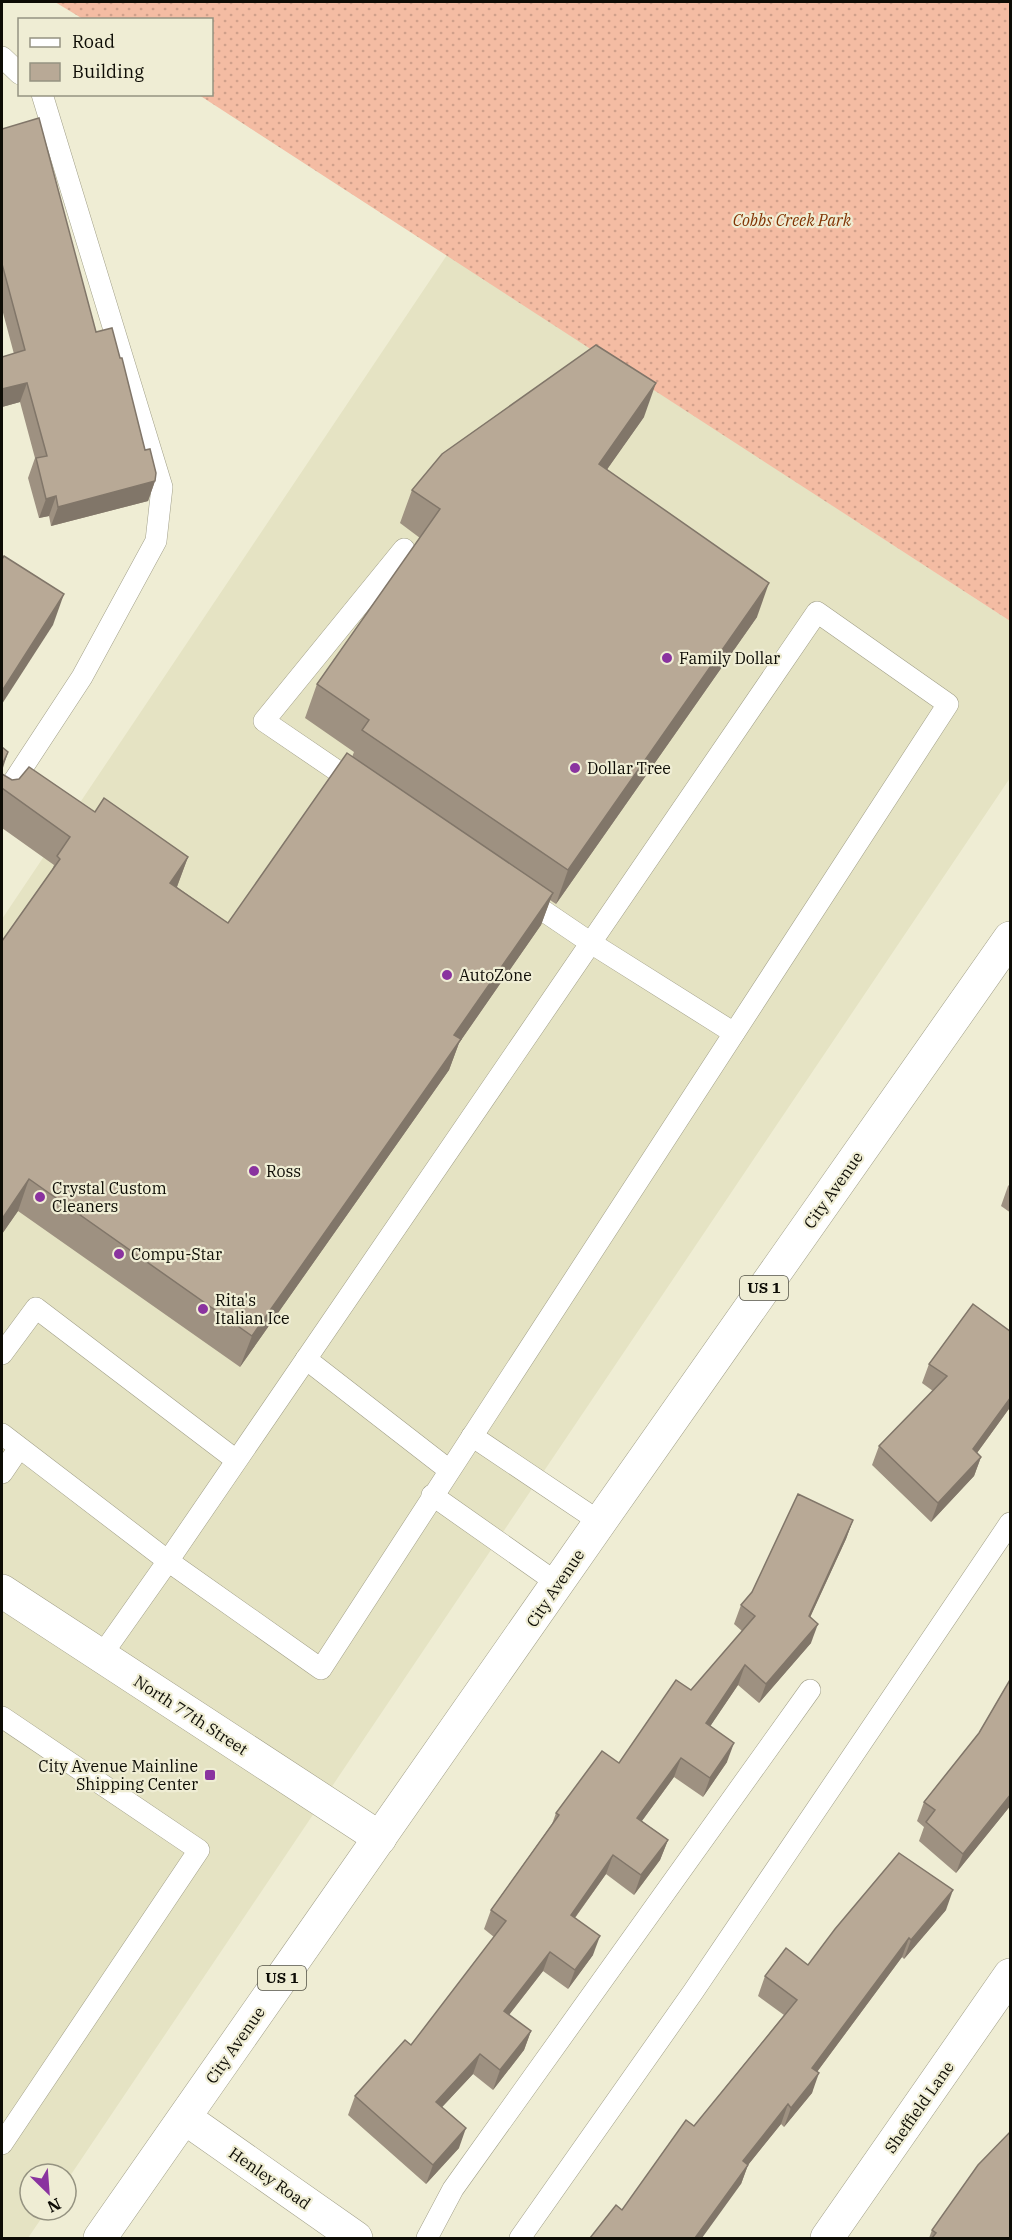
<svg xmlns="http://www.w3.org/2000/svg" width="1012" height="2240" font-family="'IBM Plex Serif',serif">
<defs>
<pattern id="grass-dots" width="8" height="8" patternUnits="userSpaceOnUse" patternTransform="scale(1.5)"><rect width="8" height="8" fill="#f4bca3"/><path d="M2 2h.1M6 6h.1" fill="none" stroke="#d0a08b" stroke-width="1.8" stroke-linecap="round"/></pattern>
</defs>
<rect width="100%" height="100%" fill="#efedd4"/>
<polygon fill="#e5e3c3" points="447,255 1010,621 1010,778 66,2182 66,2174 30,2174 30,2210 47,2210 28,2238 2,2238 2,919"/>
<polygon fill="url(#grass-dots)" points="55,2 1010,2 1010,621 199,95 212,94 212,20 83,19"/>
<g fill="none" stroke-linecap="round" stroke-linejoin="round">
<defs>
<g id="service">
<polyline points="2,57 20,74"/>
<polyline points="358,785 264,721 404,549"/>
<polyline points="2,799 82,677 156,541 162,487 42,94"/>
<polyline points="523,897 591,943 734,1033"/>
<polyline points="2,1354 36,1308 236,1460"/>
<polyline points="306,1359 449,1470"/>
<polyline points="2,1434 168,1561 321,1669 948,704 817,612 168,1561 101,1656"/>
<polyline points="472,1436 600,1522"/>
<polyline points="2,1473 19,1448"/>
<polyline points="432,1495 557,1583"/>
<polyline points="2,1717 199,1850 2,2144"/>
<polyline points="427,2238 453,2189 810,1690"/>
<polyline points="520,2238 693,1992 1010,1523"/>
</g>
<g id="minor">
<polyline points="2,1591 380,1838"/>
<polyline points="185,2118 356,2238"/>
<polyline points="827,2238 1010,1975"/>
</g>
<polyline id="trunk" points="100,2238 600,1522 1010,938"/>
</defs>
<use href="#service" stroke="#a19f88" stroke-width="22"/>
<use href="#minor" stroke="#a19f88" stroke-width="34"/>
<use href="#trunk" stroke="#a19f88" stroke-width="34"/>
<use href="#service" stroke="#fff" stroke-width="21"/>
<use href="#minor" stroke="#fff" stroke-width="33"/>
<use href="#trunk" stroke="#fff" stroke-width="33"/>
</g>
<g fill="#9e9181">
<polygon points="2,129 96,332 145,450 155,481 148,501 51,526 49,516 39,518 28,478 35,458 20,402 2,407 2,357 14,354 2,309"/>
<polygon points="644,417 607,469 757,617 556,904 550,900 541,925 459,1043 449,1070 240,1367 18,1211 2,1234 2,941 52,870 54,865 2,828 2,747 2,774 12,780 95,812 188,857 177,887 228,923 352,757 354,752 305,718 317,684 420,538 400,523 412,490"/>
<polygon points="1011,1183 1011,1213 1001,1206 1008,1186"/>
<polygon points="1011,1332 1011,1406 977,1453 981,1457 974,1476 931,1522 872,1465 879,1446 933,1391 922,1383 929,1364"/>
<polygon points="853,1520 846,1539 810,1617 811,1643 759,1703 738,1685 710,1726 727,1762 703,1797 674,1777 642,1821 668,1840 660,1860 634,1895 606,1874 575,1918 593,1955 568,1989 543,1971 509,2015 531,2031 524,2050 493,2090 473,2074 442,2107 459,2148 426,2184 348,2115 355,2096 411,2045 494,1937 484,1929 491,1910 552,1824 556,1813 619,1763 691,1690 742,1631 734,1624 741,1605"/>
<polygon points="1011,1678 1011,1805 956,1873 919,1841 924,1827 917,1821 924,1802 979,1733"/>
<polygon points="946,1910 904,1959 902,1957 817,2072 812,2093 784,2127 781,2124 748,2165 741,2184 622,2210 694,2126 784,2015 758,1996 765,1976 808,1965"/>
<polygon points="932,2230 1011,2238 929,2238"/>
</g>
<g fill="#817669">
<polygon points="27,383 20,402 2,407 2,389"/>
<polygon points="656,383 644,417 587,498 599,464"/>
<polygon points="155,481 148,501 51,526 58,507"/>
<polygon points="56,496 49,516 39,518 46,499"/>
<polygon points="769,583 757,617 556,904 568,870"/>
<polygon points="64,594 53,625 2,704 2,691"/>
<polygon points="8,752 2,771 2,765"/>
<polygon points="188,857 176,889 170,883"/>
<polygon points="553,893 541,925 459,1043 449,1070 240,1367 252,1336 454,1035"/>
<polygon points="29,1179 18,1211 2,1234 2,1219"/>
<polygon points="1011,1397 1011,1406 966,1468 973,1449"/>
<polygon points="981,1457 974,1476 931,1522 938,1503"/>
<polygon points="853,1520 846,1539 802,1635 809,1616"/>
<polygon points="818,1624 811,1643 759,1703 766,1684"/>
<polygon points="745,1665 738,1685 699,1743 706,1723"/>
<polygon points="734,1743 727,1762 703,1797 710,1778"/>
<polygon points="681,1758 674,1777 630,1837 637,1818"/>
<polygon points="1011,1794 1011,1805 956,1873 963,1854"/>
<polygon points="668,1840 660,1860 634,1895 641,1875"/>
<polygon points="613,1855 606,1874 563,1934 571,1915"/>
<polygon points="953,1890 946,1910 904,1959 911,1940"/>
<polygon points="600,1936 593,1955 568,1989 575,1970"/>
<polygon points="909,1938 902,1957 805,2088 812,2068"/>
<polygon points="550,1952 543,1971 497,2030 504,2011"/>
<polygon points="531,2031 524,2050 493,2090 500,2070"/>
<polygon points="480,2054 473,2074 429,2121 436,2102"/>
<polygon points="819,2073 812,2093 784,2127 791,2108"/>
<polygon points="788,2104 781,2124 748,2165 741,2184 702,2238 695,2238 743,2161"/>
<polygon points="466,2128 459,2148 426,2184 433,2165"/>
</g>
<g fill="#b8a996" stroke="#817669" stroke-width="1.5">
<polygon points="39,118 96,332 112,328 120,358 122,358 145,450 150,449 156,473 155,481 58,507 56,496 46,499 36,458 47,456 27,383 2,389 2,357 25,350 2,264 2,129"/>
<polygon points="596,345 656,383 599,464 769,583 568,870 362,730 369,720 317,684 440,509 412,490 442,454"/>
<polygon points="4,556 64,594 2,691 2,559"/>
<polygon points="2,747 8,752 2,765"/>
<polygon points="347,753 553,893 454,1035 461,1039 252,1336 29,1179 2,1219 2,941 60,859 57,856 70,837 2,788 2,769 2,774 12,780 19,779 29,767 95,812 104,798 188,857 170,883 228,923"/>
<polygon points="973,1304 1011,1332 1011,1397 973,1449 981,1457 938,1503 879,1446 947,1376 929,1364"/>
<polygon points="798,1494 853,1520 809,1616 818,1624 766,1684 745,1665 706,1723 734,1743 710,1778 681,1758 637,1818 668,1840 641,1875 613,1855 571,1915 600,1936 575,1970 550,1952 504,2011 531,2031 500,2070 480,2054 436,2102 466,2128 433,2165 355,2096 405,2040 411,2045 506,1921 491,1910 559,1815 556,1813 602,1751 619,1763 676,1680 691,1690 755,1616 741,1605 752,1592"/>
<polygon points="1011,1678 1011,1794 963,1854 926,1822 935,1810 924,1802 979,1733"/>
<polygon points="899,1853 953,1890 911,1940 909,1938 812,2068 819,2073 791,2108 788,2104 743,2161 748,2165 695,2238 590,2238 616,2205 622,2210 686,2120 694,2126 797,2000 765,1976 786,1948 808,1965 835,1929"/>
<polygon points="1011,2131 1011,2238 932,2238 936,2233 932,2230 978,2165"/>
</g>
<g fill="#8a339f" stroke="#efedd4" stroke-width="2">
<circle cx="667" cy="658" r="6"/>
<circle cx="575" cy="768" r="6"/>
<circle cx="447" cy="975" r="6"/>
<circle cx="254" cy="1171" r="6"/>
<circle cx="40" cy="1197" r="6"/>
<circle cx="119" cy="1254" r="6"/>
<circle cx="203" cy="1309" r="6"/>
<rect x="204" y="1769" width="12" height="12" rx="3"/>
</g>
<g text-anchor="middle" stroke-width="4.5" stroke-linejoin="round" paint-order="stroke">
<g fill="#efedd4" stroke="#515043" stroke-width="1.5">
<rect x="740" y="1276" width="48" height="24" rx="4.5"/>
<rect x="258" y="1966" width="48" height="24" rx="4.5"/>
</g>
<g font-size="15" font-weight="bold" fill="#0d0c05">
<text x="764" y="1293">US 1</text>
<text x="282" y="1983">US 1</text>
</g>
<g font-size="16" font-style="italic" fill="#813303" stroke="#efedd4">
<text x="792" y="226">Cobbs Creek Park</text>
</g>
<g font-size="16" fill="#0d0c05" stroke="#efedd4" text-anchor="start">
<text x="679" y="664">Family Dollar</text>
<text x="587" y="774">Dollar Tree</text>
<text x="459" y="981">AutoZone</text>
<text x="266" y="1177">Ross</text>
<text x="52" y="1194">Crystal Custom<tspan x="52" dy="18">Cleaners</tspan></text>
<text x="131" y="1260">Compu-Star</text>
<text x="215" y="1306">Rita's<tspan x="215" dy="18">Italian Ice</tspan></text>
<text x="198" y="1772" text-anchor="end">City Avenue Mainline<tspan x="198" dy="18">Shipping Center</tspan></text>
</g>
<g font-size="16" fill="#0d0c05" stroke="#efedd4">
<text transform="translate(833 1190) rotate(-55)" y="6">City Avenue</text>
<text transform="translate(555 1588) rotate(-56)" y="6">City Avenue</text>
<text transform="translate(191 1715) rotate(33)" y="6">North 77th Street</text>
<text transform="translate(235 2045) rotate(-55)" y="6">City Avenue</text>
<text transform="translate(919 2107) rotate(-55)" y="6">Sheffield Lane</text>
<text transform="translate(270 2178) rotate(35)" y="6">Henley Road</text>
</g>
</g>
<rect width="1012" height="2240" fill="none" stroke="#0d0c05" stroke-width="6"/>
<rect x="18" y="18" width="195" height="78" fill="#efedd4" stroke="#959381" stroke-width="1.5"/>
<rect x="30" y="38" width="30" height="9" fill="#ffffff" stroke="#959381" stroke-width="1.5"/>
<text x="72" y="48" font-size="18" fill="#0d0c05">Road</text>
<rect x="30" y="63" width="30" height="18" fill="#b8a996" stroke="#959381" stroke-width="1.5"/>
<text x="72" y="78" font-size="18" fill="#0d0c05">Building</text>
<g transform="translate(48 2192) rotate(155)"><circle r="28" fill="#efedd4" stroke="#959381" stroke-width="1.5"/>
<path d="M0-4.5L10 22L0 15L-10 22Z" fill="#8a339f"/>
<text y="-9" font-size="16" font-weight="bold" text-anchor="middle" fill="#0d0c05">N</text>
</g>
</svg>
